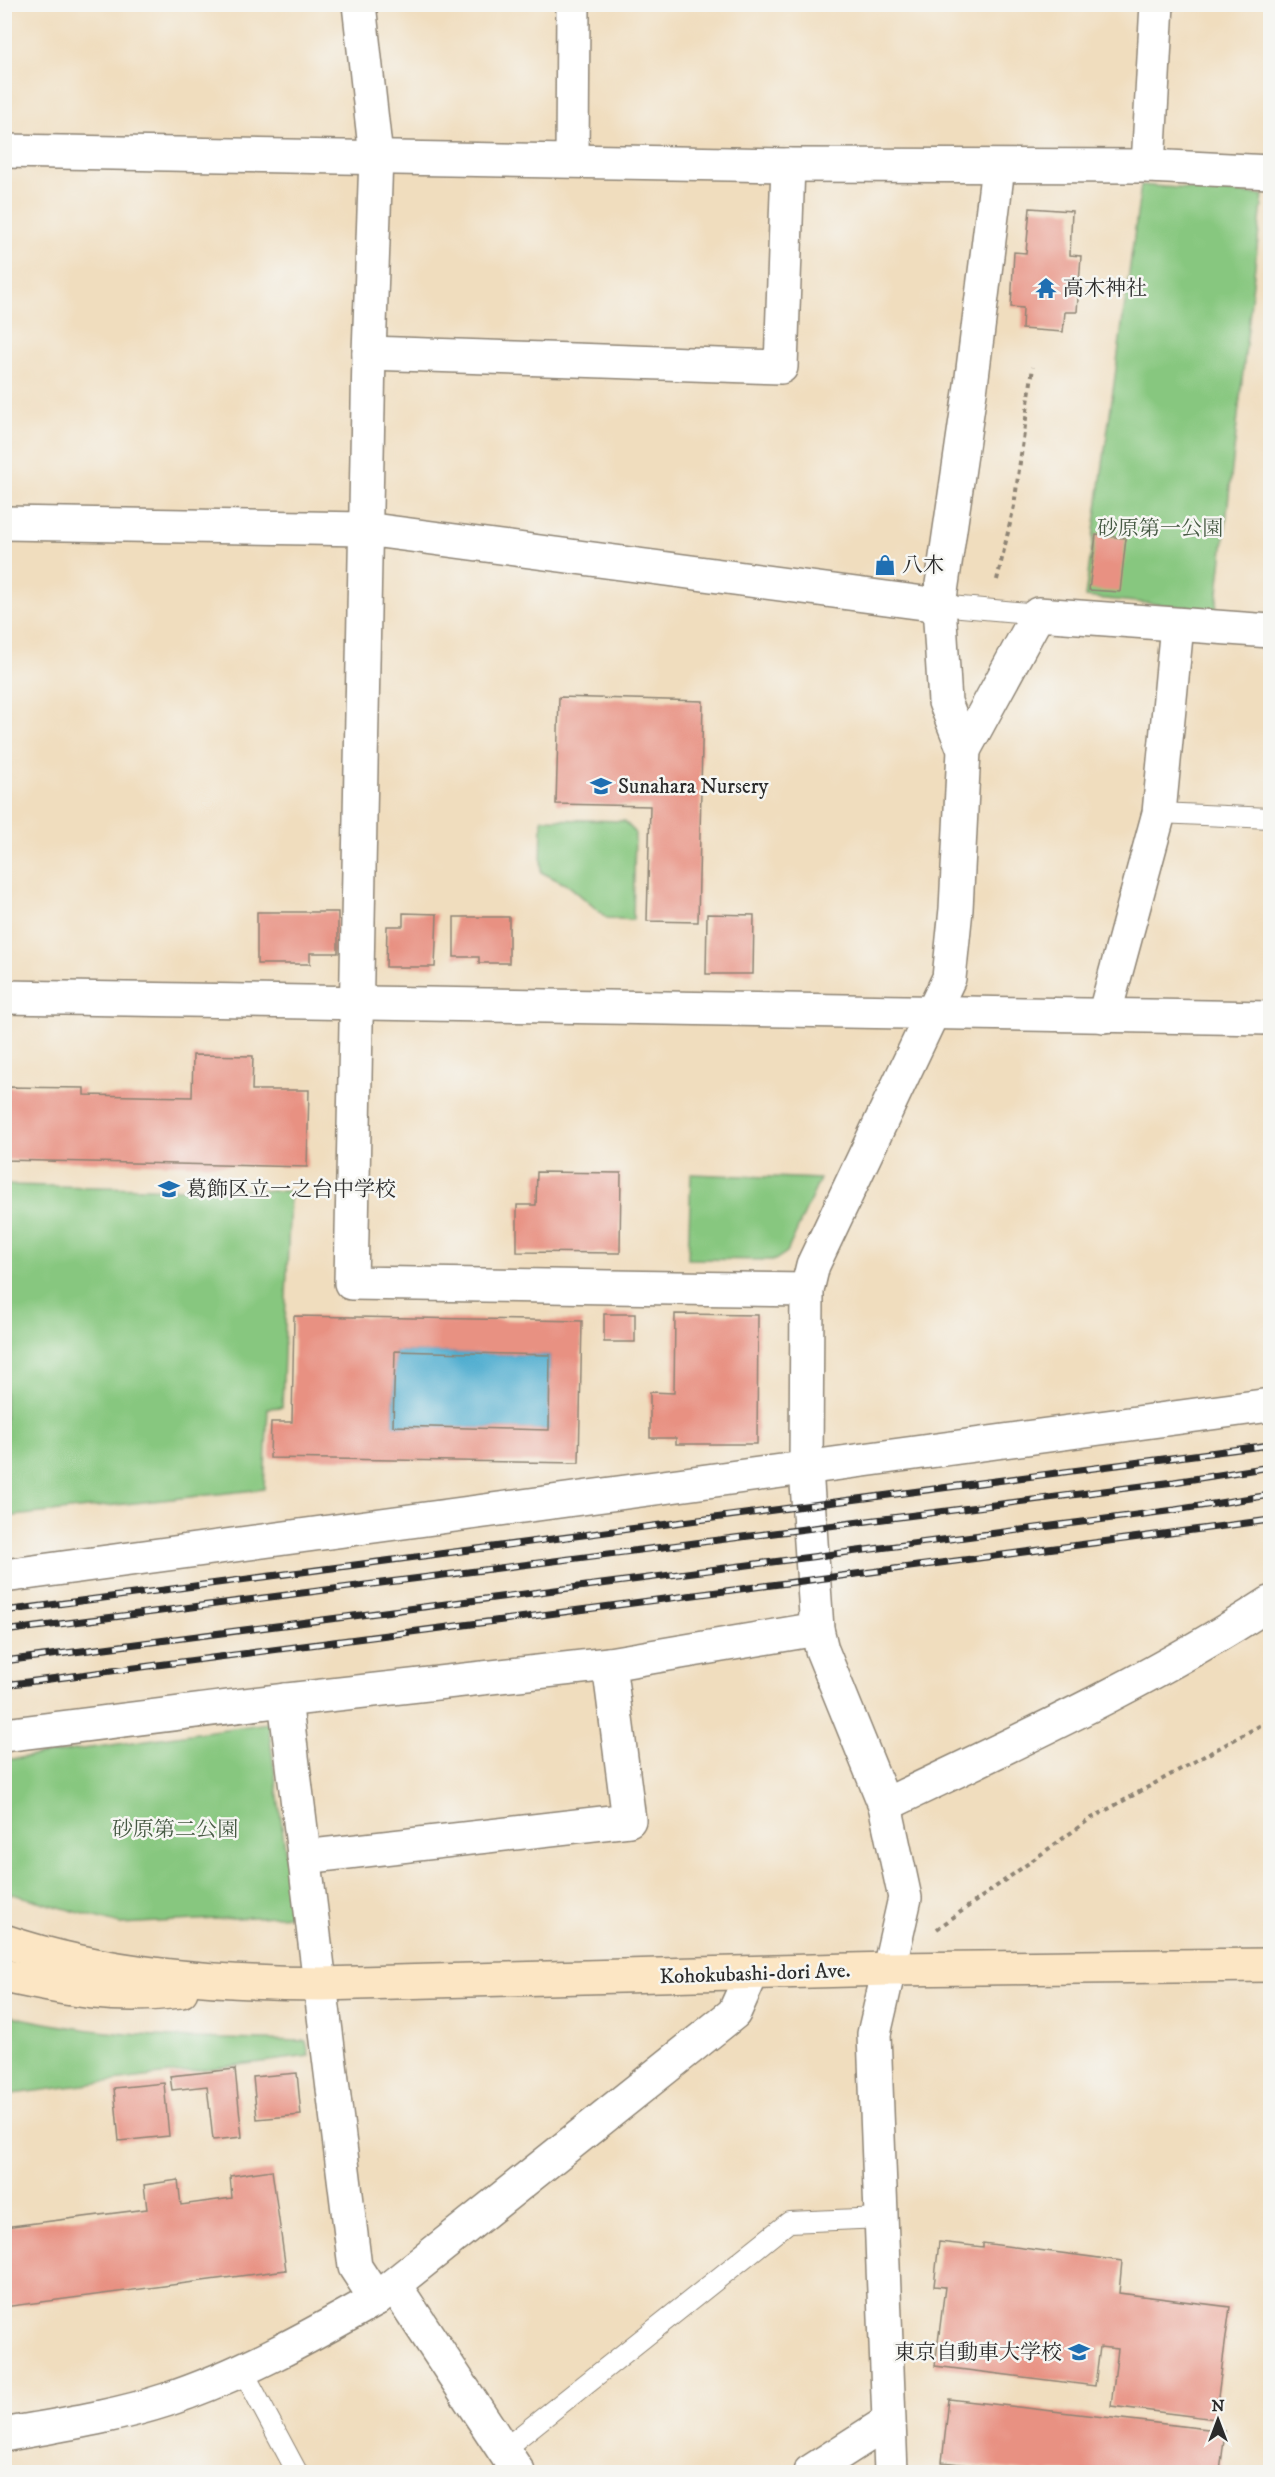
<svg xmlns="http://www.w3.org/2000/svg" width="1275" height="2477" font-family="'IM FELL DW Pica','Noto Serif JP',serif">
<rect width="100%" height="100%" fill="#f6f6f2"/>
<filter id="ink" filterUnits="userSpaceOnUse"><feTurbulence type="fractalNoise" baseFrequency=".0167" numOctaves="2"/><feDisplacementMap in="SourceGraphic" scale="12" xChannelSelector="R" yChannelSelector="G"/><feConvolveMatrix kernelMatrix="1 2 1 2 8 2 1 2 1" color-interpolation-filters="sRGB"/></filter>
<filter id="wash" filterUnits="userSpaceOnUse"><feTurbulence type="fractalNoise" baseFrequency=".008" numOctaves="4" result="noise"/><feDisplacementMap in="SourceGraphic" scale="24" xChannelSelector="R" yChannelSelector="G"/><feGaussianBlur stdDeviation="1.35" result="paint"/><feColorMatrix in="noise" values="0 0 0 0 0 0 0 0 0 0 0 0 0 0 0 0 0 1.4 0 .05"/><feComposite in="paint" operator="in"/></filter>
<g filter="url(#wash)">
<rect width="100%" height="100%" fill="#f0ddbe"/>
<g fill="#87c77f" stroke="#597955" stroke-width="1.5">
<polygon points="1141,185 1263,195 1216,610 1085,597"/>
<polygon points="542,819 624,821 635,832 633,920 607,918 569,886 541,872"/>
<polygon points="691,1174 820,1179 787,1252 775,1260 688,1259"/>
<polygon points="5,1185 290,1191 282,1407 268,1408 264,1489 5,1517"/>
<polygon points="268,1723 294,1915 120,1924 5,1892 5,1760"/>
<path d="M4,2014C103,2039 205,2039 306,2041L309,2056L5,2095Z"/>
</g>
<polygon fill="#51aed0" stroke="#3e6c7e" stroke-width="1.5" points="395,1351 550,1355 549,1430 393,1426"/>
<g id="blocks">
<g fill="#e89182" fill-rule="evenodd">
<polygon points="1030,208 1072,211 1070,255 1081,256 1077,312 1065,312 1063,332 1022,329 1023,308 1011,307 1014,252 1026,253"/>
<polygon points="1096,535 1126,538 1120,592 1089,590"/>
<polygon points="559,697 703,701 698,922 647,921 650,806 556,804"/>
<polygon points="257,912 338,912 338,953 310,953 310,964 257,964"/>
<polygon points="403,913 437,914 435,967 386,967 387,926 403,926"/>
<polygon points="707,914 754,915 753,974 706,974"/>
<polygon points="454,917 509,917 509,963 479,963 479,957 454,957"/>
<polygon points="193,1055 253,1056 252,1090 309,1090 307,1167 4,1160 4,1087 84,1088 84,1095 192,1097"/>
<polygon points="537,1172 621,1173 620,1253 517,1252 517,1205 536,1205"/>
<rect x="604" y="1314" width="31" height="28"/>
<polygon points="675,1314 758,1315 757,1444 676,1444 676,1438 650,1438 650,1392 674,1393"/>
<path d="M294,1316L582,1321L579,1463L270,1458L271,1422H292ZM395,1351L550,1355L549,1430L393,1426Z"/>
<polygon points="235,2069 242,2137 213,2140 207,2086 172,2090 170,2076"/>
<polygon points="297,2073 301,2115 257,2119 253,2077"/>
<polygon points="164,2083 169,2136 119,2141 114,2088"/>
<polygon points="272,2170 286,2270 4,2307 4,2227 147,2209 144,2185 178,2180 181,2205 232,2198 230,2176"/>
<polygon points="939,2242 983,2247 983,2243 1122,2261 1119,2293 1230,2307 1215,2419 1111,2406 1118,2349 1100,2347 1095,2386 935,2366 945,2287 934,2286"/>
<polygon points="949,2399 1225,2431 1220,2472 1031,2472 942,2462"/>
</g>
</g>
</g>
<g filter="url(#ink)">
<use href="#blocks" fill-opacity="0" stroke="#8e8474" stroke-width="1.5"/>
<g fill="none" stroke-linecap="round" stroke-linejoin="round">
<defs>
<g id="service">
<polyline points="939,605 1038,614"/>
<polyline points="1159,813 1270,818"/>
<polyline points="242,2369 297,2472"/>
<polyline points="503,2450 789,2222 881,2218"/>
</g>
<g id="minor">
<polyline points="359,4 376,157 369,353 351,1283 807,1290"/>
<polyline points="4,151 788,165 1148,166 1270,172"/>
<polyline points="572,159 573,4"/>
<polyline points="1148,166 1157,4"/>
<polyline points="369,353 781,367 788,165"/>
<polyline points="4,523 365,529 939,605"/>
<polyline points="964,750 1038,614 1270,631"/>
<polyline points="1104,1016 1159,813 1177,625"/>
<polyline points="4,1576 1270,1405"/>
<polyline points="285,1700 355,2267 376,2299 734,2013 752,1973"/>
<polyline points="4,1735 285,1700 609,1664 817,1629"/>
<path d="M885,1805C1016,1742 1149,1682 1270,1603"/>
<polyline points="304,1857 629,1820 609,1664"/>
<polyline points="889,1969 905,1898 885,1805 822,1650 817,1629 806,1469 807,1290 813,1265 949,978 956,909 964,750 945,702 939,605 971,385 998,167"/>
<polyline points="395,2286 518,2472"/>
</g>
<g id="tertiary">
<polyline points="4,997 1270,1018"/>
<polyline points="889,1969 874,2034 891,2472"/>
<path d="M4,2435C58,2425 114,2417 166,2400C239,2376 309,2337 376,2299"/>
<polyline points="810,2472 888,2422"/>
</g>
<g id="secondary">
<path d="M4,1941C102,1975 218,1983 321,1984L889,1969L1270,1965"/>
<path d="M4,1976C68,1990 116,1999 181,1991"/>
</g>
</defs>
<use href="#service" stroke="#8e8474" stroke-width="22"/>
<use href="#minor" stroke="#8e8474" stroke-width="36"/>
<use href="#tertiary" stroke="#8e8474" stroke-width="36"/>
<use href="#secondary" stroke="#8e8474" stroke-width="36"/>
<g stroke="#8e8474" stroke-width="4" stroke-dasharray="4.5 4.5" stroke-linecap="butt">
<polyline points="997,580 1014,506 1033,367"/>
<polyline points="937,1929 1090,1819 1270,1720"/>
</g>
<use href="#service" stroke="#fff" stroke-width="20"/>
<use href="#minor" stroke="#fff" stroke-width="33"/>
<use href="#tertiary" stroke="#fff" stroke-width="33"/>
<use href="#secondary" stroke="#fce6c4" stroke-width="33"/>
<defs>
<g id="rail">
<polyline points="4,1611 1270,1445"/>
<polyline points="4,1631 1174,1482 1270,1467"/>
<polyline points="4,1661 1175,1510 1270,1495"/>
<polyline points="4,1685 1270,1520"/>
</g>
</defs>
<use href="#rail" stroke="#2b2b2b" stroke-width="7"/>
<use href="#rail" stroke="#f6f6f2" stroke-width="4.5" stroke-dasharray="14" stroke-linecap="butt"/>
</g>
</g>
<defs>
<symbol id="temple-bare" viewBox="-9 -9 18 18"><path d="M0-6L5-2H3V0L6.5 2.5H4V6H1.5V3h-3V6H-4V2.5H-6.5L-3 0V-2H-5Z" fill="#1f6fb2" stroke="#f6f6f2" stroke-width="2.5" paint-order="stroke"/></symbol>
<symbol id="shop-bare" viewBox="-9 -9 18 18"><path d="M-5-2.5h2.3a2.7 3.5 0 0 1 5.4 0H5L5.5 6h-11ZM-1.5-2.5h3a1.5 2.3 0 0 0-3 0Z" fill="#1f6fb2" stroke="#f6f6f2" stroke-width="2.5" paint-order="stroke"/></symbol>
<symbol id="school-bare" viewBox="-9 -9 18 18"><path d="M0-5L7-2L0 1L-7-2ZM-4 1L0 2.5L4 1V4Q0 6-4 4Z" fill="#1f6fb2" stroke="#f6f6f2" stroke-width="2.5" paint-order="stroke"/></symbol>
<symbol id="university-bare" viewBox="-9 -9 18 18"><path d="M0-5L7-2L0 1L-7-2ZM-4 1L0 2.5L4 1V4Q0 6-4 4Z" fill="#1f6fb2" stroke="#f6f6f2" stroke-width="2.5" paint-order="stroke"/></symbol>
</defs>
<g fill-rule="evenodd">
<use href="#temple-bare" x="1031" y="273" width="30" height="30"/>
<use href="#shop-bare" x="870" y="550" width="30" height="30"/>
<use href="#school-bare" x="586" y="771" width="30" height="30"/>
<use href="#school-bare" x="154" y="1174" width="30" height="30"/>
<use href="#university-bare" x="1064" y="2337" width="30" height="30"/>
</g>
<g text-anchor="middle" stroke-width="5" stroke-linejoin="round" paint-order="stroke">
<g font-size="21" fill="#2b2b2b" stroke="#f6f6f2" text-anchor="start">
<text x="1063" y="295">高木神社</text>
<text x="902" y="572">八木</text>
<text x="618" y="793">Sunahara Nursery</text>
<text x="186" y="1196">葛飾区立一之台中学校</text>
<text x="1062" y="2359" text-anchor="end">東京自動車大学校</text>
</g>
<g font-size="21" fill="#475a44" stroke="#f6f6f2">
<text x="1160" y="535">砂原第一公園</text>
<text x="175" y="1836">砂原第二公園</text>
</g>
<g font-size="21" fill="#2b2b2b" stroke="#f6f6f2">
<text transform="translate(755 1973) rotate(-2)" y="7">Kohokubashi-dori Ave.</text>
</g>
</g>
<rect width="1275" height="2477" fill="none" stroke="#f6f6f2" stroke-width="24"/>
<g transform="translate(1218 2420)" stroke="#f6f6f2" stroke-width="4.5" paint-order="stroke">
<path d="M0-4.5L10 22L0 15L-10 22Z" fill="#2b2b2b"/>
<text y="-9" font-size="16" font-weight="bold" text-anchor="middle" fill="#2b2b2b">N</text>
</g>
</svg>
